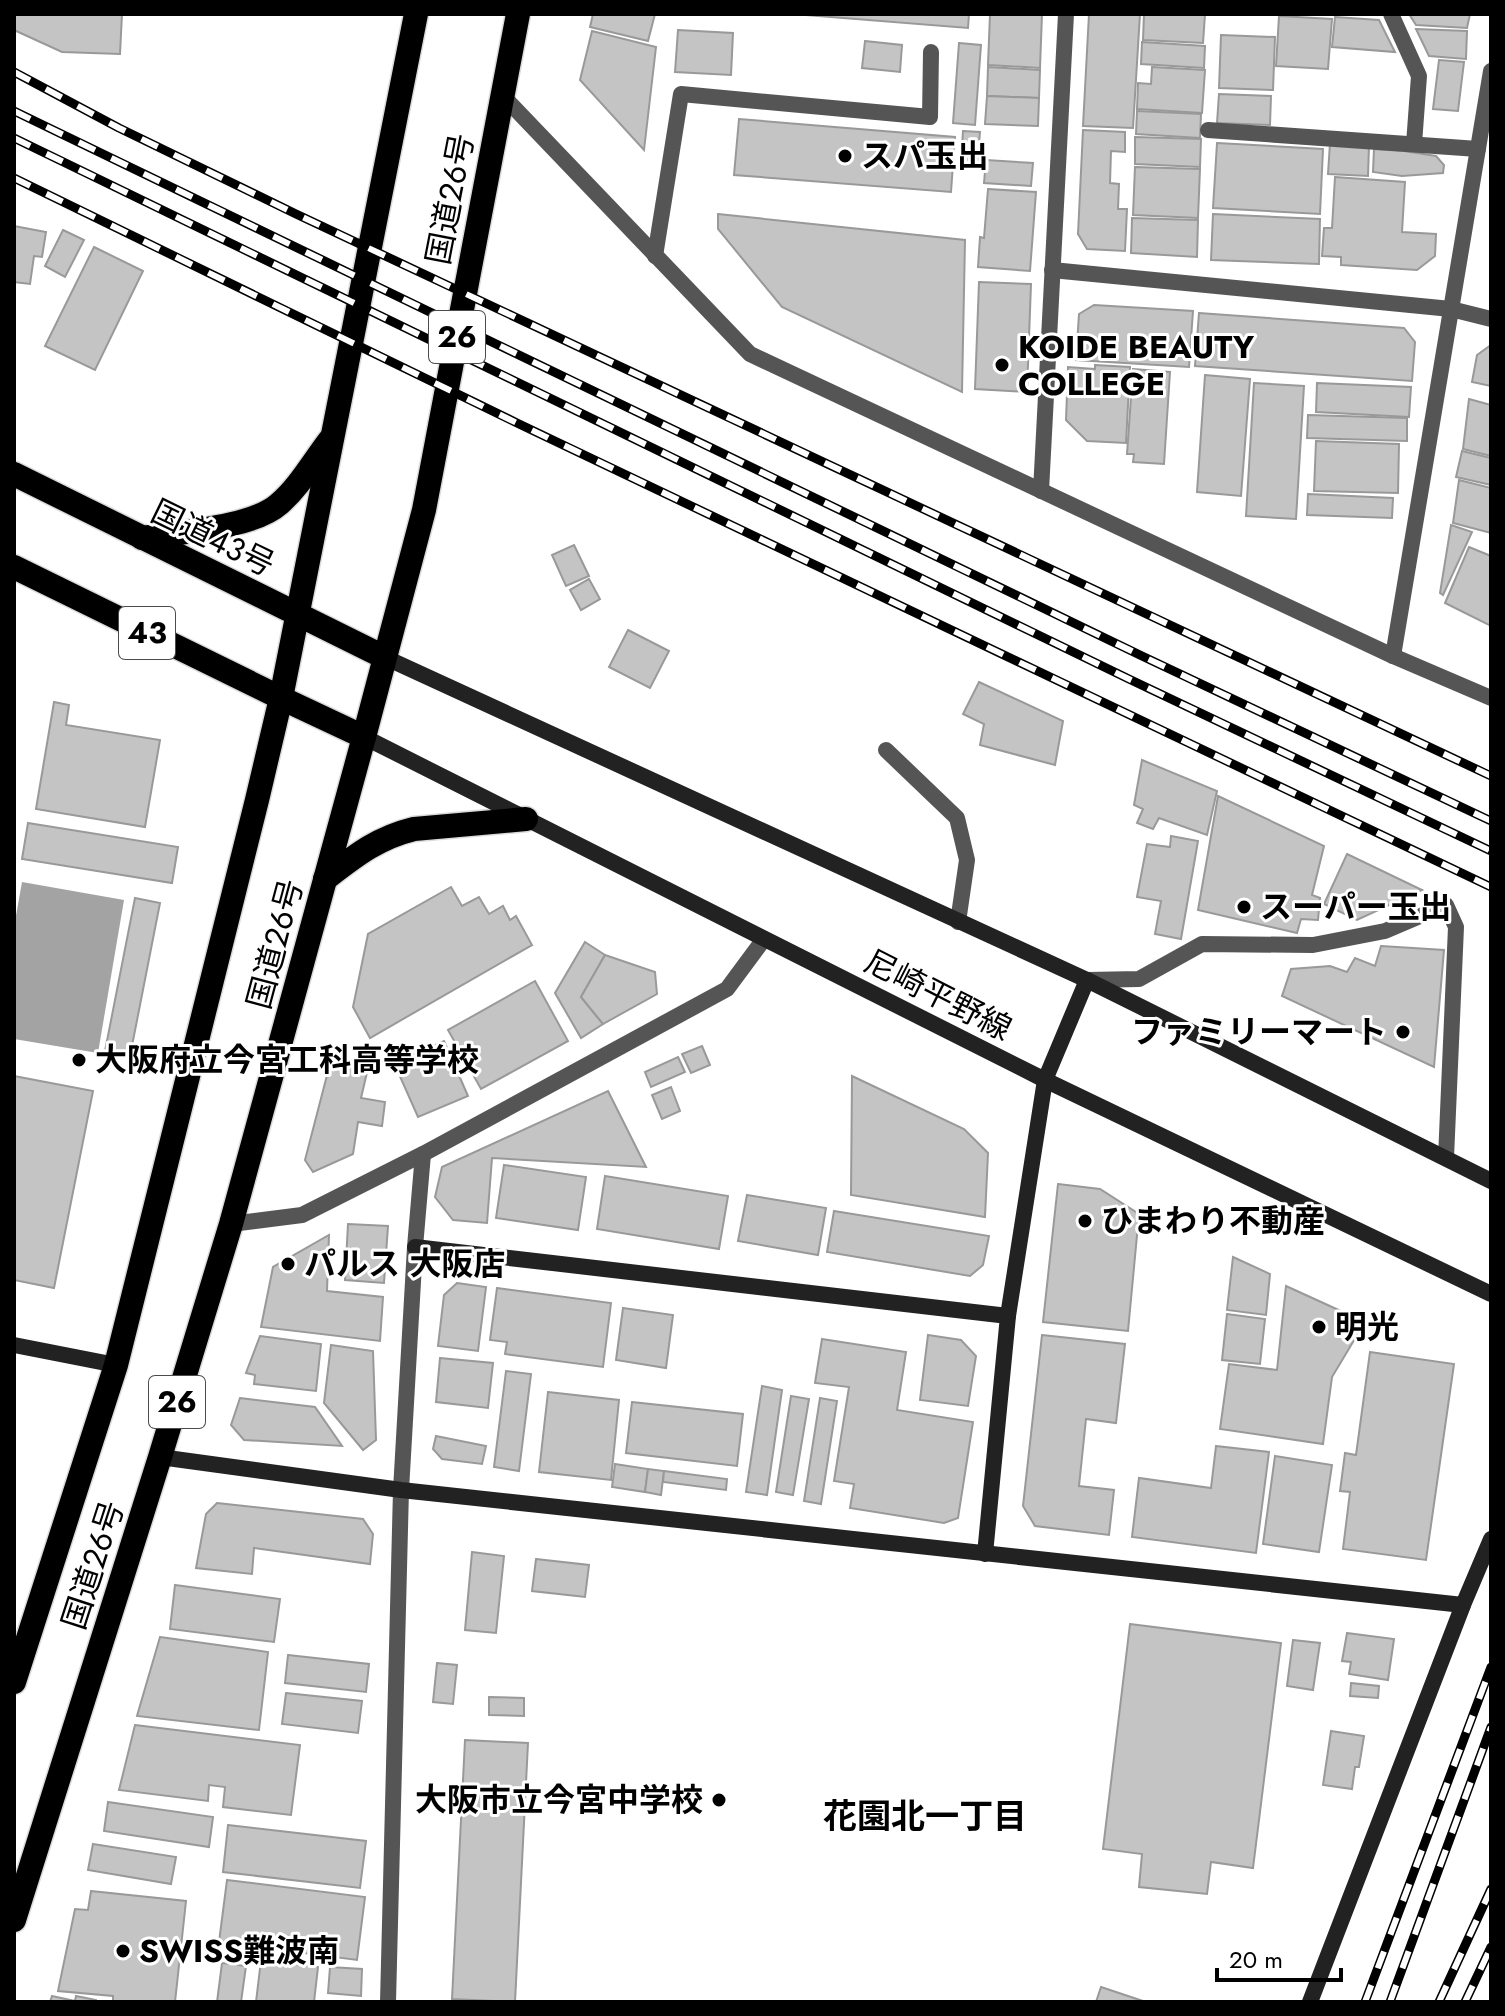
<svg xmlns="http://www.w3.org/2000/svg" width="1505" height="2016" font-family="Jost,'Noto Sans JP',sans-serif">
<rect width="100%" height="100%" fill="#fff"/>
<polygon fill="#a3a3a3" points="22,882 124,900 98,1053 14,1039 14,927"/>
<g fill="#c4c4c4" stroke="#999" stroke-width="2">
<polygon points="14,14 122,14 120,54 62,52 14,30"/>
<polygon points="593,14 655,14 648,41 590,27"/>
<polygon points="793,14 969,14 968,28"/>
<polygon points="990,14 1042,14 1040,68 988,65"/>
<polygon points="1089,14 1140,14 1133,128 1083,126"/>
<polygon points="1144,14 1205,14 1203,43 1143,40"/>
<polygon points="1409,14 1470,14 1467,28 1416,25"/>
<polygon points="1279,16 1332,19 1328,69 1276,66"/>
<polygon points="1335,17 1379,20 1395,52 1332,47"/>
<polygon points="1416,29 1467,31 1466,59 1429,56"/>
<polygon points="678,30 733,33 731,75 675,72"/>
<polygon points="592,31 656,47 644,150 580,80"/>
<polygon points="1221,35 1275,37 1273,90 1219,88"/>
<polygon points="865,41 902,45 900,72 862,68"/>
<polygon points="1142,42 1205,46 1204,68 1141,64"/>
<polygon points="959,43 981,45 975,125 953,123"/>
<polygon points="1439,60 1464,62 1458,111 1433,109"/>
<polygon points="988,67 1040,70 1039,98 987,96"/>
<polygon points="1152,67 1205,70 1202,113 1137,109 1138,83 1151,84"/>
<polygon points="1219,94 1271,96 1270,125 1217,123"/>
<polygon points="987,96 1039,98 1038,126 985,124"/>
<polygon points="1137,111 1201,114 1200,138 1136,134"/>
<polygon points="739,119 955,137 951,192 734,175"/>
<polygon points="1083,130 1125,132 1125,152 1111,151 1110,183 1119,184 1118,209 1127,209 1125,251 1087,249 1078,234"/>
<polygon points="963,131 980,132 977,166 961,164"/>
<polygon points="1135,137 1201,139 1200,167 1135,164"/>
<polygon points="1217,143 1323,149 1320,214 1213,208"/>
<polygon points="1330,143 1369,146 1368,176 1328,174"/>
<polygon points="1374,149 1404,151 1436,156 1444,165 1443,173 1402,176 1373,172"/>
<polygon points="986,160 1033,163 1031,186 984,183"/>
<polygon points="1135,167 1200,169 1198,218 1133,215"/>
<polygon points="1335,177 1405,182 1402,232 1436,234 1435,256 1417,270 1341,265 1341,257 1322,256 1324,228 1332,228"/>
<polygon points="988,189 1036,192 1030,271 978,267 980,237 984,238"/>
<polygon points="718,214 965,240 962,392 782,307 718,229"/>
<polygon points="1213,214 1320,219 1319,264 1211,260"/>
<polygon points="1132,218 1198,220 1197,257 1131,253"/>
<polygon points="14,226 46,232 42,257 34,256 30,284 14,282"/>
<polygon points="63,230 84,240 65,277 45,266"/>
<polygon points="94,247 143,271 95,370 45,346"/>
<polygon points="979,282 1031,284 1027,392 975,389"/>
<polygon points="1094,305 1193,311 1189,367 1076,360 1079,314"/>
<polygon points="1199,313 1404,328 1415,342 1412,381 1195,366"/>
<polygon points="1491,345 1491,386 1472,382 1477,355"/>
<polygon points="1095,365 1130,367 1126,443 1087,441 1066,420 1068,367 1095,369"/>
<polygon points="1133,369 1170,372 1164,464 1133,462 1134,454 1127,454"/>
<polygon points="1205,375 1250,379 1241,496 1197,492"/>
<polygon points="1254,383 1304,386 1296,519 1246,516"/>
<polygon points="1317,383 1411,387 1409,417 1316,412"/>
<polygon points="1469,399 1491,405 1491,456 1463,449"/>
<polygon points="1308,415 1407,418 1407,441 1307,438"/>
<polygon points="1316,441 1399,444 1398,493 1314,491"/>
<polygon points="1462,451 1491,458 1491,485 1456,477"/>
<polygon points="1459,480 1491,488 1491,533 1453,523"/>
<polygon points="1308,494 1393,498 1392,518 1307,515"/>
<polygon points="1451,525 1472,532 1443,595 1440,593"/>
<polygon points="574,545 589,576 566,586 552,555"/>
<polygon points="1469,547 1491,556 1491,626 1445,603"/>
<polygon points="589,579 600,599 581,610 570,590"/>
<polygon points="628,630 669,651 650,688 609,667"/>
<polygon points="979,682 1063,721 1055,765 980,745 984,724 963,714"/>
<polygon points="54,702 69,705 66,725 160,740 145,827 36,809"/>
<polygon points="1142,760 1217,791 1207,835 1159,818 1153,829 1137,823 1143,809 1134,805"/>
<polygon points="1218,796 1324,846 1312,895 1320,898 1318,920 1301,919 1297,933 1198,910"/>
<polygon points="28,823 178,847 172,883 22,859"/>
<polygon points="1171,836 1198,841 1181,939 1155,934 1161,901 1137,897 1147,844 1170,847"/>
<polygon points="1347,854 1422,890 1357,920 1324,904"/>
<polygon points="451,887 462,906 479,897 489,914 503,906 510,920 516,916 532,945 370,1038 353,1007 368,934"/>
<polygon points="135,898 160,903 130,1056 105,1051"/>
<polygon points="585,942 605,955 581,997 603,1024 581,1038 555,993"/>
<polygon points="1381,946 1444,950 1434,1067 1282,996 1291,969 1330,966 1347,972 1355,958 1375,966"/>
<polygon points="605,955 655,972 657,994 603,1024 581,997"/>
<polygon points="535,981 568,1041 481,1089 448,1030"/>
<polygon points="444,1041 468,1096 418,1117 394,1063"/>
<polygon points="702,1046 710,1065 691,1073 682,1054"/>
<polygon points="332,1056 369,1064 361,1098 385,1102 382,1126 358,1122 353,1154 313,1172 305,1160"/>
<polygon points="678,1057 685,1072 651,1087 645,1072"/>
<polygon points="14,1076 93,1091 54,1288 14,1280"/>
<polygon points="852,1076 964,1129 988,1153 985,1217 851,1195"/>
<polygon points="671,1087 680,1111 662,1119 652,1095"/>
<polygon points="608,1091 646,1167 492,1158 487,1223 453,1220 435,1197 442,1167"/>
<polygon points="504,1165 586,1177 578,1230 496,1218"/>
<polygon points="605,1176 728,1196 719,1249 597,1229"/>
<polygon points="1058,1184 1100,1189 1139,1214 1128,1331 1043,1322"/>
<polygon points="747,1195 826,1208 818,1255 738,1241"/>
<polygon points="834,1211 989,1236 983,1265 970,1276 827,1252"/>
<polygon points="348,1224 388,1226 384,1283 345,1280"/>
<polygon points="329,1235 327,1291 383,1297 380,1341 261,1327 273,1267"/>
<polygon points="1233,1257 1270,1274 1266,1315 1227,1310"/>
<polygon points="457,1283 486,1287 478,1351 438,1346 444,1295"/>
<polygon points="1286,1286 1365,1322 1332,1377 1323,1444 1220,1429 1229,1364 1277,1370"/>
<polygon points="497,1288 611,1303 603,1367 505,1354 507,1342 490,1340"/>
<polygon points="623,1308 673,1315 666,1368 616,1360"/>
<polygon points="1227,1314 1265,1319 1260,1364 1222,1360"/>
<polygon points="928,1335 961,1340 976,1356 968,1406 920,1400"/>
<polygon points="1042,1335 1125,1344 1116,1423 1086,1419 1079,1486 1114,1490 1109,1535 1035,1526 1023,1506"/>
<polygon points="260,1336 321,1344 316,1391 254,1384 255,1375 246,1373"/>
<polygon points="822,1339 906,1352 897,1410 973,1422 958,1518 944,1523 850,1508 854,1484 834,1481 849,1387 815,1383"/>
<polygon points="331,1345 373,1351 376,1440 363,1450 324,1403"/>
<polygon points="1370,1352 1454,1364 1426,1560 1343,1549 1350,1492 1340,1491 1345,1453 1356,1455"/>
<polygon points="440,1358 493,1363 488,1408 436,1402"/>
<polygon points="506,1371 531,1374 519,1471 494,1467"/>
<polygon points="762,1386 782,1390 767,1495 746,1492"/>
<polygon points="548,1392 619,1400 611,1480 539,1472"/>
<polygon points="791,1396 809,1399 793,1495 776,1492"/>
<polygon points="240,1398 315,1407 342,1446 244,1440 231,1425"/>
<polygon points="820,1398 837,1401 821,1504 804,1501"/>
<polygon points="632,1402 743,1414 737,1466 626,1453"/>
<polygon points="436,1436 486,1446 482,1464 442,1459 433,1449"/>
<polygon points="1216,1446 1269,1452 1256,1553 1132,1537 1139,1478 1211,1488"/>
<polygon points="1275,1456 1332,1465 1319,1552 1263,1544"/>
<polygon points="615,1464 648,1469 645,1492 612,1487"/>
<polygon points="648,1469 664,1471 661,1495 645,1492"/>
<polygon points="664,1471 727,1479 726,1490 663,1482"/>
<polygon points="217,1503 363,1519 373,1534 370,1564 254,1548 252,1574 196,1568 206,1514"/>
<polygon points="472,1552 504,1556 496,1633 465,1630"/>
<polygon points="536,1559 589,1565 585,1597 532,1591"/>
<polygon points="175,1585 280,1599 274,1642 170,1629"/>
<polygon points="1130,1624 1281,1643 1253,1868 1211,1862 1207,1894 1139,1887 1142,1854 1103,1849"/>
<polygon points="1347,1633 1394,1639 1388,1680 1349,1674 1351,1662 1342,1661"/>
<polygon points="160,1637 268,1652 259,1730 137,1716"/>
<polygon points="1293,1640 1320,1643 1313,1690 1287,1686"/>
<polygon points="288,1655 369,1664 366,1692 285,1683"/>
<polygon points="437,1663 457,1665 453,1704 433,1702"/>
<polygon points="1351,1683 1379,1686 1378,1698 1350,1696"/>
<polygon points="286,1693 362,1701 358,1733 282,1724"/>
<polygon points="489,1697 524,1698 524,1716 489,1715"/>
<polygon points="135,1725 300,1745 291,1815 223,1807 225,1787 209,1785 208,1801 119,1790"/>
<polygon points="1331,1731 1364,1736 1359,1767 1355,1767 1352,1789 1323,1785"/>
<polygon points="465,1740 528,1743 515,2002 452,1999"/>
<polygon points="108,1802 213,1817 209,1847 104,1831"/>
<polygon points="228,1825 366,1841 360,1888 223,1872"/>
<polygon points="93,1844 176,1857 171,1884 88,1870"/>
<polygon points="227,1880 365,1897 357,1960 219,1942"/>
<polygon points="91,1891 186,1901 175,2002 113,2002 113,1996 58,1991 75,1909 88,1910"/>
<polygon points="261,1960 318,1967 314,2002 256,2002"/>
<polygon points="222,1963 246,1966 241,2002 217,2002"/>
<polygon points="330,1967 362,1969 361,1996 328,1993"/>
<polygon points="1101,1987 1146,2002 1096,2002"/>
<polygon points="52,1996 75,2001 76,1996 96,2000 96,2002 50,2002"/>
</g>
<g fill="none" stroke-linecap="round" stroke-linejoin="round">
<defs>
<g id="highway">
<polyline points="14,474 384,657"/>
<path d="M142,538C179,532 252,528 279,504C299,487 313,462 329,441"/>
<polyline points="14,567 281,698 364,737"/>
<path d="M325,879C355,856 377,838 414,829L526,819"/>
<polyline points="14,1682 116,1365 257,800 281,698 416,14"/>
<polyline points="14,1920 160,1457 231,1224 364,737 424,510 518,14"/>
</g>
</defs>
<use href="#highway" stroke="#dbdbdb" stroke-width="27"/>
<g stroke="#555" stroke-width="16">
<polyline points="655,256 681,94 930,117 931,52"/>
<polyline points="886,750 957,818 967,860 958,922"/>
</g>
<g stroke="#555" stroke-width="16">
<polyline points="1391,14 1419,76 1414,144"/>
<polyline points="502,95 750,354 1393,656 1491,698"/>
<polyline points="1208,130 1478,149"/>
<polyline points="1052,270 1451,309 1491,319"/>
<polyline points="1041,491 1066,14"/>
<polyline points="1393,656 1491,71"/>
<polyline points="1087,980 1139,979 1202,944 1313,945 1385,931 1446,905 1456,927 1446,1158"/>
<polyline points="231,1224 302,1215 423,1154 727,989 764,939"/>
<polyline points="388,2002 401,1490 415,1247 423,1154"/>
</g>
<g stroke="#222" stroke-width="16">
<polyline points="384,657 1087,980 1491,1181"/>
<polyline points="364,737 1045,1080 1491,1294"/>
<polyline points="415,1247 1008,1316"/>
<polyline points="14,1345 116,1365"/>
<polyline points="160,1457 401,1490 1463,1605"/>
<polyline points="985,1554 1008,1316 1045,1080 1087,980"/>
<polyline points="1310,2002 1463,1605 1491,1539"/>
</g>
<use href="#highway" stroke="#000" stroke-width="24"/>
<defs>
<g id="rail">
<polyline points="14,72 119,128 296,214 1491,776"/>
<polyline points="14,111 1142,656 1491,821"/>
<polyline points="14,138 1131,680 1491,851"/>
<polyline points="14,178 517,423 1491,887"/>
<polyline points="1365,2002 1491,1667"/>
<polyline points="1390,2002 1491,1727"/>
<polyline points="1439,2002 1491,1889"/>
<polyline points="1465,2002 1491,1947"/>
</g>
</defs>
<use href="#rail" stroke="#000" stroke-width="9"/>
<use href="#rail" stroke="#fff" stroke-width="6" stroke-dasharray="18" stroke-linecap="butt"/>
</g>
<g fill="#000" stroke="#fff" stroke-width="3">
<circle cx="845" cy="156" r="8"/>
<circle cx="1002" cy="365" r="8"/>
<circle cx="1244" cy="907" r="8"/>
<circle cx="1403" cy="1032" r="8"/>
<circle cx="79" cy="1060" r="8"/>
<circle cx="1085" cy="1221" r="8"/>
<circle cx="288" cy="1264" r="8"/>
<circle cx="1319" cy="1327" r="8"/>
<circle cx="719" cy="1800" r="8"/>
<circle cx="123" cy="1951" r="8"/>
</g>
<g text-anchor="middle" stroke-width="6" stroke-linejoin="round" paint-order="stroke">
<g fill="#fff" stroke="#4c4c4c" stroke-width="2">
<rect x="429" y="311" width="56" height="52" rx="6"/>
<rect x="119" y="607" width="56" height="52" rx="6"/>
<rect x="149" y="1376" width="56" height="52" rx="6"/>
</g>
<g font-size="30" font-weight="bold" fill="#000">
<text x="457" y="347">26</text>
<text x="147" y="643">43</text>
<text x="177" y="1412">26</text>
</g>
<g font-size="32" font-weight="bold" fill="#000" stroke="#fff" text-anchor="start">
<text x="861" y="167">スパ玉出</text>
<text x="1018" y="358">KOIDE BEAUTY<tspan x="1018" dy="37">COLLEGE</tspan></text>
<text x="1260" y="918">スーパー玉出</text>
<text x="1387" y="1043" text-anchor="end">ファミリーマート</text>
<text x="95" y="1071">大阪府立今宮工科高等学校</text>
<text x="1101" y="1232">ひまわり不動産</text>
<text x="304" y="1275">パルス 大阪店</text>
<text x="1335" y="1338">明光</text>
<text x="703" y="1811" text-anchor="end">大阪市立今宮中学校</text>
<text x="139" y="1962">SWISS難波南</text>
</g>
<g font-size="32" fill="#000" stroke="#fff">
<text transform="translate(450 199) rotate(-79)" y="11">国道26号</text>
<text transform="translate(213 538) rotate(26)" y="11">国道43号</text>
<text transform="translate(275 944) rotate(-75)" y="11">国道26号</text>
<text transform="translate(938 995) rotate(27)" y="11">尼崎平野線</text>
<text transform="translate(93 1565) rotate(-72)" y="11">国道26号</text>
</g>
<g font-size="34" font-weight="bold" fill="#000" stroke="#fff">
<text x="925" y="1828">花園北一丁目</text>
</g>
</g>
<rect width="1505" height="2016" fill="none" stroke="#000000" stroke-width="32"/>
<path d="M1217 1968v12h124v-12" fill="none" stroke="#000000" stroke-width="4"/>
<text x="1229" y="1968" font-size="24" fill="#000000" stroke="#ffffff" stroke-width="6" paint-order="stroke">20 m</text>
</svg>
